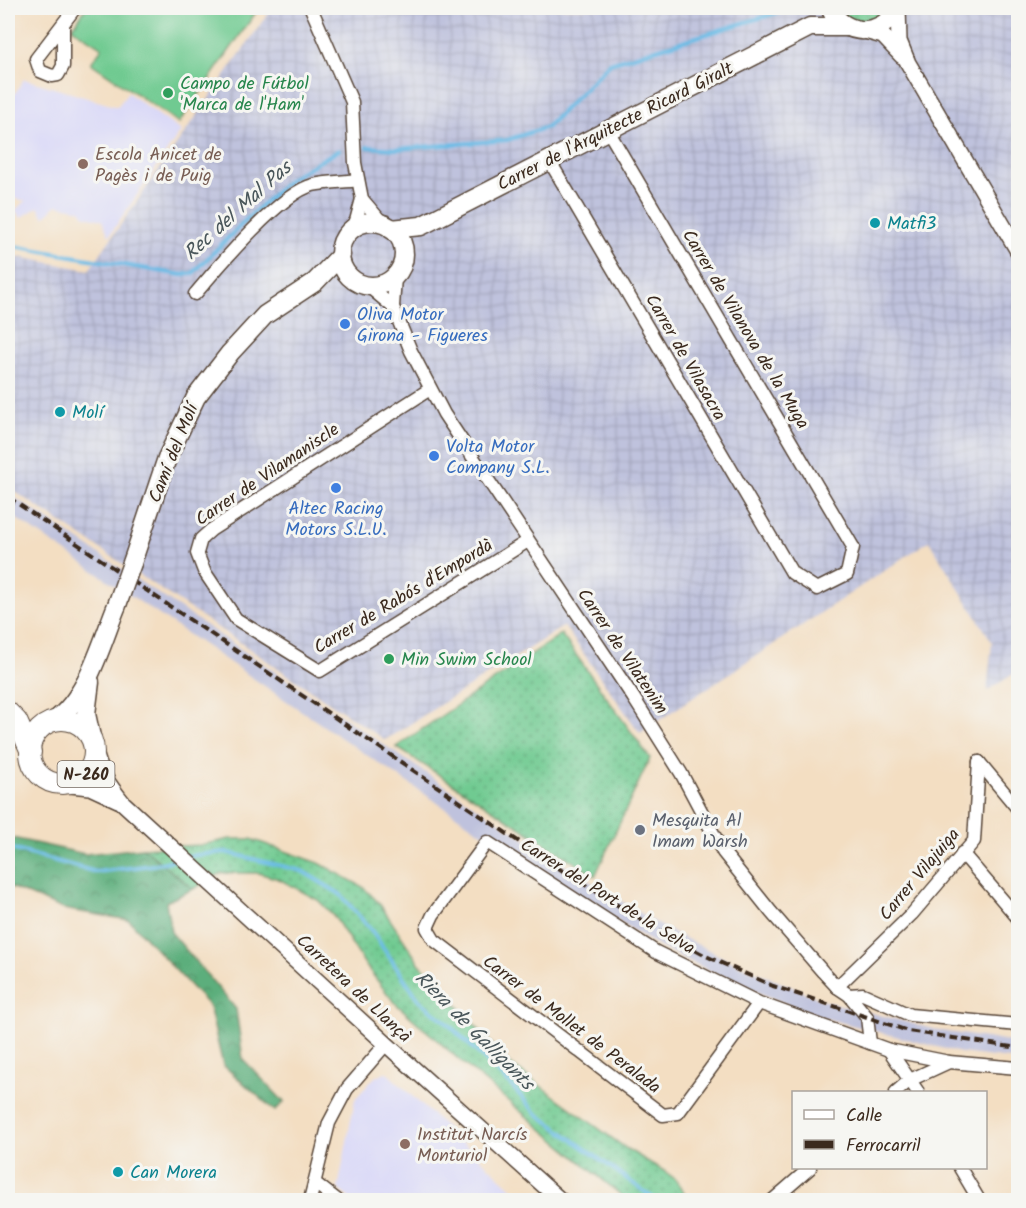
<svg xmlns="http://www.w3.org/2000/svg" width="1026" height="1208" font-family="Kalam,sans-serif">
<defs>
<pattern id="industrial-grid" width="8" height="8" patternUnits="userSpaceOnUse" patternTransform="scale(1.5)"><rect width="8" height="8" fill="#bfc2dd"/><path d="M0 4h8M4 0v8" fill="none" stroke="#a5a7bd"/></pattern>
<pattern id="grass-dots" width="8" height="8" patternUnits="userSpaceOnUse" patternTransform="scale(1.5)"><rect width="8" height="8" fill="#70ca91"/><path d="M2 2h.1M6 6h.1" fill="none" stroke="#5da476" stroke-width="1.8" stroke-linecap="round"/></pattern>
<pattern id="forest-crowns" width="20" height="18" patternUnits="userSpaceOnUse" patternTransform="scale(1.5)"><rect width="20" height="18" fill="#5cae7b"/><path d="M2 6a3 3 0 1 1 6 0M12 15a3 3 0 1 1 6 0" fill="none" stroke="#4d8e64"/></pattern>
</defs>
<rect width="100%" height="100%" fill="#f6f6f2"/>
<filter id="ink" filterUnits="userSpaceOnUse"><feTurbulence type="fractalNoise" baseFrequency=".0167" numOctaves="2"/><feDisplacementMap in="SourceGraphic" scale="12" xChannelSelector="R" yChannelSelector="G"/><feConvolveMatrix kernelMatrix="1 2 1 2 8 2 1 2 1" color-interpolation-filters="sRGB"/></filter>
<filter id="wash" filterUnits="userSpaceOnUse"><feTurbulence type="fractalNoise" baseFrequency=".008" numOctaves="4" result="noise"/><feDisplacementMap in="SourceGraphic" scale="24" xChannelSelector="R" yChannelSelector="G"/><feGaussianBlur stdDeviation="1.35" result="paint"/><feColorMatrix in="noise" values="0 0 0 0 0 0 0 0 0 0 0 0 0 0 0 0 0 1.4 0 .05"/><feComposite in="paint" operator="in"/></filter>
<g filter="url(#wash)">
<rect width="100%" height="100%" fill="#f3dec2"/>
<g fill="#d8d7f8">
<polygon points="24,79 117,107 128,93 181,131 109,236 102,220 83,215 81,210 57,205 44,217 38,207 21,218 15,210 26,201 8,197 8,105"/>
<polygon points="386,1072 525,1200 352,1200 338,1189 355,1099 375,1077"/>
</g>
<polygon fill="url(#industrial-grid)" points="272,8 1018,8 1018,671 987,691 992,642 929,541 640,733 564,626 385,740 8,487 8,255 89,270"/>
<polygon fill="#bfc2dd" points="8,493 559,862 663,927 728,960 825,1001 941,1031 1018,1043 1018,1060 961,1053 816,1016 738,984 660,947 546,876 8,513"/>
<g fill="url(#grass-dots)" stroke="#567a58" stroke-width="1.5">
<polygon points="839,8 889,8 883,16 865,23 846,17"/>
<polygon points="561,634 650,758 595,876 396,747"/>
<polygon points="230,839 251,839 319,863 363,887 379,903 419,963 509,1063 627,1149 664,1171 675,1179 689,1200 627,1200 465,1065 394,1002 366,966 334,916 318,900 279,879 258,873 221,873 193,889 143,848 201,845"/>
</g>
<polygon fill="url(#forest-crowns)" stroke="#4c6c4c" stroke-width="1.5" points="8,837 85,854 143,848 193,889 166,902 171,932 236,1009 243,1059 284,1102 275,1111 223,1065 209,1006 129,920 63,909 8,886"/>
<polygon fill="#70ca91" stroke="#567a58" stroke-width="1.5" points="86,8 259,8 179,123 91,63 102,48 72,28"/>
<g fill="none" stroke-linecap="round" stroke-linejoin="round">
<g stroke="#6abce6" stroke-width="4">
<polyline points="367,147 396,149 507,140 547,127 610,63 793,8"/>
<polyline points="8,245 182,275 193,273 249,217 291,178 339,150"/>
<polyline points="8,848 96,872 153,865 178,859"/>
<polyline points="188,856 225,852 302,871 340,894 371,930 419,1000 446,1022 508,1082 536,1113 656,1200"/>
</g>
</g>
</g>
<g filter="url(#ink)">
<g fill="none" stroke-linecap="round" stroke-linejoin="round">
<defs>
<g id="minor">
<polyline points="311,8 352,102 355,163 362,199 384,225"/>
<polyline points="63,26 63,66 58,75 52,76 40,71 36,59 75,8"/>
<polyline points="549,160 792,573 817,589 847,574 853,547 607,129"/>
<polyline points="354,228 362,199"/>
<polyline points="395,276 393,307 411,351 444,414 633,697 681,773 723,852 771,912 823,972 837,987 849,995 867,1017 870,1043"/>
<polyline points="368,286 393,307"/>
<path d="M195,294C218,267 280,193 313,185C327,182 344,182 358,180"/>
<polyline points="430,389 211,530 201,539 197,553 204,571 236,619 320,671 528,541"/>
<polyline points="979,762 1018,809"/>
<polyline points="962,853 1018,918"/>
<polyline points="837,987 912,914 974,841 979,762"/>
<polyline points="849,995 863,994 910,1015 1018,1025"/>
<polyline points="759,1003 678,1113 663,1115 434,940 427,928 433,915 487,842 656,952 759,1003 889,1050 949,1062 1018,1068"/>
<polyline points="889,1050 918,1092"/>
<polyline points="896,1092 910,1080 949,1062"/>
<polyline points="960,1168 979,1200"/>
<polyline points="315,1183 337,1200"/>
<polyline points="310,1200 329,1123 347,1089 386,1044"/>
<polyline points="773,1200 810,1168"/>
</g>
<g id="tertiary">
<polyline points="898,8 899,41 908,63 1018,251"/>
<polyline points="865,31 883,36 902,56"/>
<path d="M94,748C100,773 107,783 123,803L395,1052L560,1200"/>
<polyline points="60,784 90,787 118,800"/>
</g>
<g id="secondary">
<path d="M830,8C844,38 883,37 898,8"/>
<circle cx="372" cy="254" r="32"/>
<polyline points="391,229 421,226 810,27 847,27"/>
<polyline points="132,563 167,458 196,397 230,353 265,315 315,282 341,255"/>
<polyline points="90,682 86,714 91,737"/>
<path d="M54,721C88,698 102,641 117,605"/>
</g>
<g id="primary">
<polyline points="8,712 17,721 31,752"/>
<circle cx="62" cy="752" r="32"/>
</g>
</defs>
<use href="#minor" stroke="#574537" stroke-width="15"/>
<use href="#tertiary" stroke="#574537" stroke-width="18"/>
<use href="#secondary" stroke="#574537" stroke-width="21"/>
<use href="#primary" stroke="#574537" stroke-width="22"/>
<use href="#minor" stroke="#fff" stroke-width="12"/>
<use href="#tertiary" stroke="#fff" stroke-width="15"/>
<use href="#secondary" stroke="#fff" stroke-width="18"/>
<use href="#primary" stroke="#fff" stroke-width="20"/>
<polyline stroke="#3b2a1e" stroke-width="4" stroke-dasharray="9 4.5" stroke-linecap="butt" points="8,497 555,866 651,926 706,956 773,986 867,1017 908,1031 1018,1048"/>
<defs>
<polyline id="secondary-bridge" points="117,605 132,563"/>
</defs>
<use href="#secondary-bridge" stroke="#574537" stroke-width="21" stroke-linecap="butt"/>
<use href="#secondary-bridge" stroke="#fff" stroke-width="18"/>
</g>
</g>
<g fill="#2e9e5b" stroke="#f6f6f2" stroke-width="2">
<circle cx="168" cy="93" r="6"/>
<circle cx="389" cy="659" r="6"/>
</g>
<g fill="#8d6e63" stroke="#f6f6f2" stroke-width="2">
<circle cx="83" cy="164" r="6"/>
<circle cx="405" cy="1144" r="6"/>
</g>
<g fill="#0f9aa8" stroke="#f6f6f2" stroke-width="2">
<circle cx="875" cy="223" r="6"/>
<circle cx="60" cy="412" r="6"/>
<circle cx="118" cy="1172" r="6"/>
</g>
<g fill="#3f7fe0" stroke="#f6f6f2" stroke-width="2">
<circle cx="345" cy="324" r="6"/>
<circle cx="434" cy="456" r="6"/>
<circle cx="336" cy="488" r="6"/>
</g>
<circle fill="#6b7280" stroke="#f6f6f2" stroke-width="2" cx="640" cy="830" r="6"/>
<g text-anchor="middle" stroke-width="6" stroke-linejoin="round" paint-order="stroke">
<rect fill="#f6f6f2" stroke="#73675e" stroke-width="1.5" x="57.5" y="761" width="57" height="26" rx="4.5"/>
<g font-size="16" font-weight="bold" fill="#3b2a1e">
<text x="86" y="780">N-260</text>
</g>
<g font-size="18" fill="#27864d" stroke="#f6f6f2" text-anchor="start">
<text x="180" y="89">Campo de Fútbol<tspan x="180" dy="21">'Marca de l'Ham'</tspan></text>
<text x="401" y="665">Min Swim School</text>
</g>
<g font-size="18" fill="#3b2a1e" stroke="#f6f6f2">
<text transform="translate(615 126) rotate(-27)" y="6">Carrer de l'Arquitecte Ricard Giralt</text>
<text transform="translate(746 329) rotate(59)" y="6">Carrer de Vilanova de la Muga</text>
<text transform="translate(686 357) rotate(60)" y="6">Carrer de Vilasacra</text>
<text transform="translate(173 453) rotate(-68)" y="6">Camí del Molí</text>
<text transform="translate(267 474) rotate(-34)" y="6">Carrer de Vilamaniscle</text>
<text transform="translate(403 596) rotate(-31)" y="6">Carrer de Rabós d'Empordà</text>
<text transform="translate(623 651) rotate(56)" y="6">Carrer de Vilatenim</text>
<text transform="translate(919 874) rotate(-50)" y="6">Carrer Vilajuiga</text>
<text transform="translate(608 896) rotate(32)" y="6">Carrer del Port de la Selva</text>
<text transform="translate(354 988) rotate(43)" y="6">Carretera de Llançà</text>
<text transform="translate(572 1024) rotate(37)" y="6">Carrer de Mollet de Peralada</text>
</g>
<g font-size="18" fill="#785e54" stroke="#f6f6f2" text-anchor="start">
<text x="95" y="160">Escola Anicet de<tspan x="95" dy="21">Pagès i de Puig</tspan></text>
<text x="417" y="1140">Institut Narcís<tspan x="417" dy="21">Monturiol</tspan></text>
</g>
<g font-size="18" fill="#0d838f" stroke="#f6f6f2" text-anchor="start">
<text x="887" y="229">Matfi3</text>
<text x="72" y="418">Molí</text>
<text x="130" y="1178">Can Morera</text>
</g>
<g font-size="18" fill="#366cbe" stroke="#f6f6f2" text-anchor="start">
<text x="357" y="320">Oliva Motor<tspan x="357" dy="21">Girona - Figueres</tspan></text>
<text x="446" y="452">Volta Motor<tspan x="446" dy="21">Company S.L.</tspan></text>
<text x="336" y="514" text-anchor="middle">Altec Racing<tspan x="336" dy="21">Motors S.L.U.</tspan></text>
</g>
<g font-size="18" fill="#5b616d" stroke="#f6f6f2" text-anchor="start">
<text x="652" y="826">Mesquita Al<tspan x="652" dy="21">Imam Warsh</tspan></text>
</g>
<g font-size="20" font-style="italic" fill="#49565a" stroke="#f6f6f2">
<text transform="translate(237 210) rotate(-42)" y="7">Rec del Mal Pas</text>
<text transform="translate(475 1030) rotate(45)" y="7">Riera de Galligants</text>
</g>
</g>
<rect width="1026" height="1208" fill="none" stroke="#f6f6f2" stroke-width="30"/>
<rect x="792" y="1091" width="195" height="78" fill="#f6f6f2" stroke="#aba49d" stroke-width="1.5"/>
<rect x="804" y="1110" width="30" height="9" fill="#ffffff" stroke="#aba49d" stroke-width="1.5"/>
<text x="846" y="1121" font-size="18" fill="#3b2a1e">Calle</text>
<rect x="804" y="1140" width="30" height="9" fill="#3b2a1e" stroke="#aba49d" stroke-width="1.5"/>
<text x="846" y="1151" font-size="18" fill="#3b2a1e">Ferrocarril</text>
</svg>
